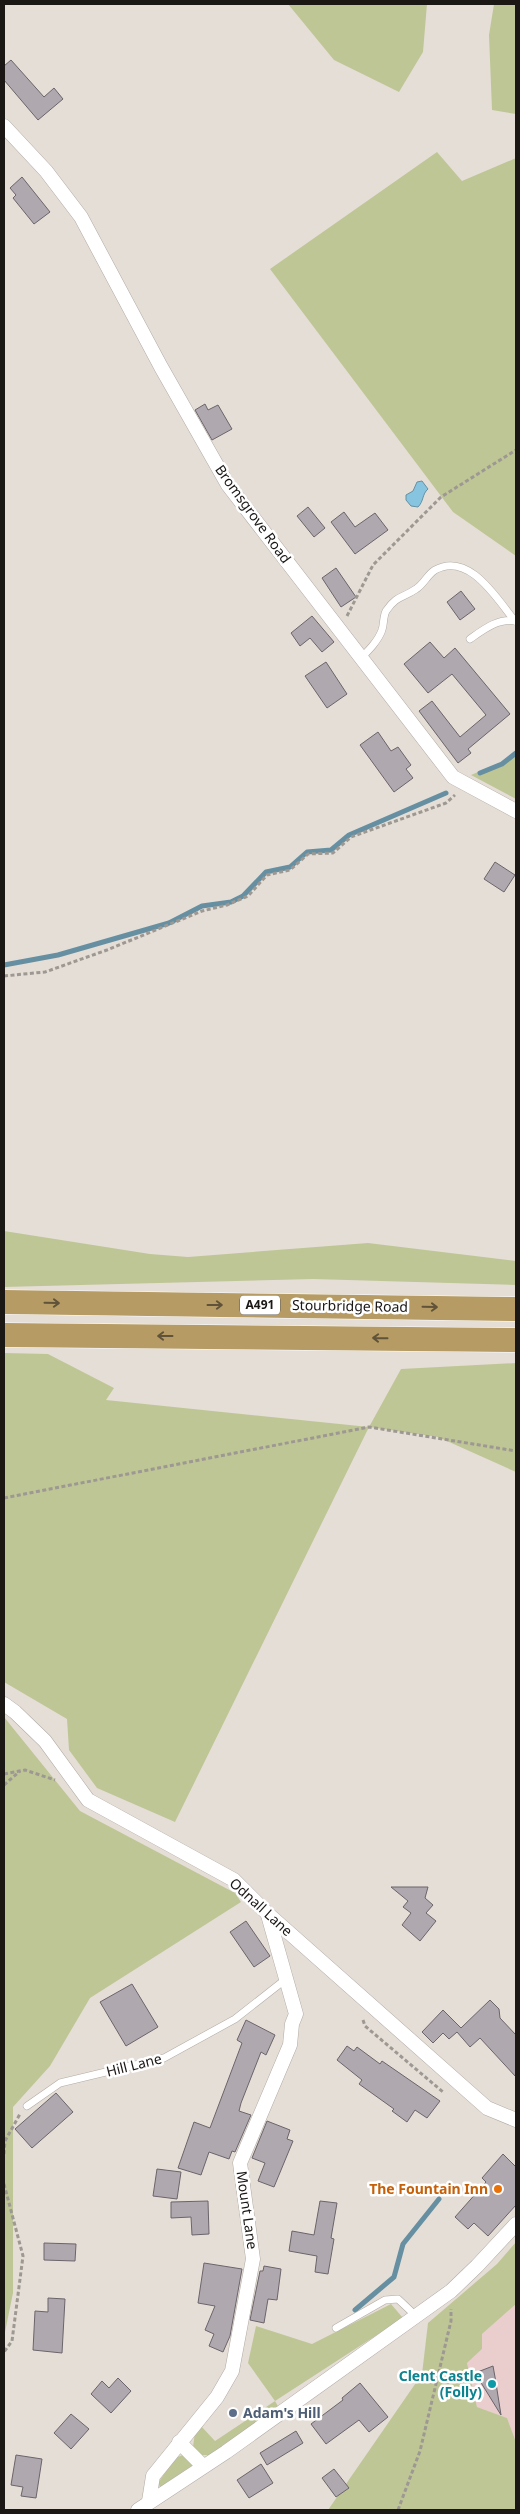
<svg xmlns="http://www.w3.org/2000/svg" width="520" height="2514" font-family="'Noto Sans',sans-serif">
<rect width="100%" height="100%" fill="#e5ded7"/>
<polygon fill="#e9cecd" points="516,2304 516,2442 507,2418 477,2407 467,2363 482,2349 482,2334"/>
<g fill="#bfc696">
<polygon points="288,4 427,4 423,52 399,92 334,60"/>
<polygon points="494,4 516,4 516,114 492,110 489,35"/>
<polygon points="437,152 462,181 516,158 516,556 453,512 270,269"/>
<polygon points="516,750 516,799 471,775 504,761"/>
<polygon points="4,1231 150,1254 188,1257 368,1243 516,1261 516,1285 313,1279 4,1287"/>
<polygon points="4,1353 48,1354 114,1388 106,1400 369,1427 401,1369 516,1363 516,1472 438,1437 369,1427 175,1822 97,1788 69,1750 67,1719 4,1682"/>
<polygon points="4,1717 80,1811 235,1893 241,1902 90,1998 50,2066 13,2107 13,2293 4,2337"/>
<polygon points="516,2242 516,2304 482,2334 482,2349 467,2363 477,2407 507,2418 516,2442 516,2510 328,2510 422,2374 428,2323 497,2264"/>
<polygon points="391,2304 403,2318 275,2401 279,2408 209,2455 201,2455 193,2447 195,2432 201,2426 215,2441 275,2401 248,2363 256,2326 312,2344"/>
<polygon points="183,2455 193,2465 160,2487 158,2483 175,2458"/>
</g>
<path fill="#86c4df" stroke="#6690a2" d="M422,481L428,489C422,494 424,501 418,507L411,506L406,500V495L413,491L417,482Z"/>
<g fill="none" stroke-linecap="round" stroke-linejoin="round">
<g stroke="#6690a2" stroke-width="5">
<polyline points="480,773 502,764 516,753"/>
<polyline points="4,965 58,955 169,923 202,906 231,902 243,896 266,872 290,867 307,852 331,850 349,835 446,793"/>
<polyline points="355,2310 394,2277 403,2244 439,2199"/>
</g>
</g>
<g fill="#b0a8af" stroke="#6b646a">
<polygon points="11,60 44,97 54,88 63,99 38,120 4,80 4,66"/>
<polygon points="22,177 50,212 34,224 13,198 16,195 10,188"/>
<polygon points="205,404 208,410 218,405 232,429 212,440 195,410"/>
<polygon points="308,507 325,528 314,537 297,516"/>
<polygon points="344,512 355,527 375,513 388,530 355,554 331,522"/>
<polygon points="336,568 356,597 341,607 322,578"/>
<polygon points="461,591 475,609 460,620 447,602"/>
<polygon points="312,616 334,642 322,652 310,638 300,646 291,633"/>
<polygon points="430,642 444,658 455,648 510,714 468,749 471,753 458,763 419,711 432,701 460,737 486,715 452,674 428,693 404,664"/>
<polygon points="326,662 347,694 327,708 305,676"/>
<polygon points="378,732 391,751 398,747 411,765 406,769 413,778 394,792 360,745"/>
<polygon points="495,862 515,875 504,892 484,879"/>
<polygon points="391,1887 428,1887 425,1898 433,1905 426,1913 436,1921 420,1941 402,1925 411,1913 403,1907 408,1901"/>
<polygon points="246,1921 270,1956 254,1967 230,1932"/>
<polygon points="132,1984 158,2027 126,2046 100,2002"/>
<polygon points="490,2000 499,2009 500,2018 516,2035 516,2077 480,2038 470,2047 457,2032 449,2039 443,2033 433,2043 422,2032 443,2010 461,2028"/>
<polygon points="246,2020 275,2035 266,2055 261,2052 241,2103 239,2111 251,2115 235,2152 232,2151 229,2159 209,2152 201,2175 178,2168 194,2122 210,2128 242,2043 237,2040"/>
<polygon points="347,2046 354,2051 357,2047 380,2064 382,2061 440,2101 427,2118 415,2110 407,2122 392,2111 394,2109 359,2084 362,2080 337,2060"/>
<polygon points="56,2093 73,2112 32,2148 15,2129"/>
<polygon points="267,2121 290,2130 287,2139 293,2141 274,2187 258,2181 265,2163 252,2158"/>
<polygon points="503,2154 516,2167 516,2205 488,2236 474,2223 468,2229 455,2217 486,2182 482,2178"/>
<polygon points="157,2169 181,2172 177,2199 153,2196"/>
<polygon points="208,2201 209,2234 192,2235 191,2217 171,2218 171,2202"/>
<polygon points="320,2201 337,2203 331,2238 334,2239 328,2274 315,2272 317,2256 289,2251 292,2231 314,2235"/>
<polygon points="44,2243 76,2244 75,2261 44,2260"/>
<polygon points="204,2263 242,2269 230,2336 223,2352 209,2346 214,2334 205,2330 215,2306 198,2303"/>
<polygon points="264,2266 281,2269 277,2300 268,2299 264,2323 250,2320 260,2271 263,2271"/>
<polygon points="48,2298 65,2299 62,2353 33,2350 35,2311 48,2312"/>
<polygon points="493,2366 495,2377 501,2415 475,2373"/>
<polygon points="118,2378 131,2391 111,2413 91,2394 102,2381 109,2388"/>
<polygon points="360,2383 388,2417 369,2432 359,2420 326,2444 311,2424 343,2400 342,2398"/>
<polygon points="71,2414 89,2429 71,2449 54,2433"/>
<polygon points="296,2431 303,2443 267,2465 260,2453"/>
<polygon points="16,2455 42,2459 36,2498 21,2496 23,2487 11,2485"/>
<polygon points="261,2464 273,2483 249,2498 237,2480"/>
<polygon points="334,2469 349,2488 336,2497 322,2478"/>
</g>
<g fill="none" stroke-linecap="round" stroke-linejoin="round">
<defs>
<g id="service">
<path d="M470,639C484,629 498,618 516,621"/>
<path d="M361,658C369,650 378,641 382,630C384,624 383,617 386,611C397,595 403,598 416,589C424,584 427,575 435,570C469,551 497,599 515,621"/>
<polyline points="27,2106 60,2083 164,2058 235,2019 286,1979"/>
<polyline points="336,2328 385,2300 398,2299 416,2316"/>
</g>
<g id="minor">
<polyline points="4,126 46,171 81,217 161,367 228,485 453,777 516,811"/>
<polyline points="4,1704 15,1712 45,1741 88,1800 234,1880 268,1914 487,2108 516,2120"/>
<polyline points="179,2442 203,2466"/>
<polyline points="149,2501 153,2476 217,2397 232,2371 253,2259 240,2163 290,2045 292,2024 296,2014 268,1915"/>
<polyline points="138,2510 226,2452 451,2291 477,2266 516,2224"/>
</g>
<g id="trunk">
<polyline points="4,1302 516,1309"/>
<polyline points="4,1335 516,1340"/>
</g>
</defs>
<use href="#service" stroke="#b2aba4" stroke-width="8"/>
<use href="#minor" stroke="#b2aba4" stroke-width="15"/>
<use href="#trunk" stroke="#fff" stroke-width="25"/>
<g stroke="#9d9892" stroke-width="3" stroke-dasharray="4 2.5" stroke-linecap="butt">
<polyline points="347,616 373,565 441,497 516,450"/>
<polyline points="4,976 45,972 107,950 202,911 227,905 248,896 267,875 290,870 308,854 333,853 351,837 446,803 455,795"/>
<polyline points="4,1498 369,1427 516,1451"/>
<polyline points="4,1774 25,1770 55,1780"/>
<polyline points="4,1785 20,1771"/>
<polyline points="363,2020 365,2026 443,2092"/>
<polyline points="4,2154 5,2141 20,2114"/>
<polyline points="4,2184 23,2256 12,2341 4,2352"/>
<polyline points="398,2510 420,2451 451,2321 451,2309"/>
</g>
<use href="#service" stroke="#fff" stroke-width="7"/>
<use href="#minor" stroke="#fff" stroke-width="14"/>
<use href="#trunk" stroke="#b69c64" stroke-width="24"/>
</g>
<defs><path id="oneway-shaft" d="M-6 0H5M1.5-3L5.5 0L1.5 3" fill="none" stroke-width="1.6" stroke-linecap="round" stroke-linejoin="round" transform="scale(1.25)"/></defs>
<g stroke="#605339">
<use href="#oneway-shaft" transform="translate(52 1303) rotate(1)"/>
<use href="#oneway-shaft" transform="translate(215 1305)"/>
<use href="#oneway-shaft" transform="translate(430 1307) rotate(1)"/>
<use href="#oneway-shaft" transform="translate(165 1336) rotate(-180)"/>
<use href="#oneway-shaft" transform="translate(380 1338) rotate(-179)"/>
</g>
<circle fill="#e8710a" stroke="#fff" stroke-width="2" cx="498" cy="2189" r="5"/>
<circle fill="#0f9aa8" stroke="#fff" stroke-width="2" cx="492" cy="2384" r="5"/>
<circle fill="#5c6f8a" stroke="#fff" stroke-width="2" cx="233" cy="2413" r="5"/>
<g text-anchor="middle" stroke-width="5" stroke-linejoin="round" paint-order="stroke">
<rect fill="#fff" stroke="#5f5d5b" stroke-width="1" x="240" y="1295.5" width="40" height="19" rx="4"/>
<g font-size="12" font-weight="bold" fill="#1a1715">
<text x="260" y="1309">A491</text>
</g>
<g font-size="14" fill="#1a1715" stroke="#fff">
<text transform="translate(253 514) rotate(54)" y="5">Bromsgrove Road</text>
<text transform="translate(350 1306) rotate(1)" y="5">Stourbridge Road</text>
<text transform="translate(261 1907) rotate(42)" y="5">Odnall Lane</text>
<text transform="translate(134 2065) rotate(-14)" y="5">Hill Lane</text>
<text transform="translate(247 2210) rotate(82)" y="5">Mount Lane</text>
</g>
<g font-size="14" font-weight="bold" fill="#c56008" stroke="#fff" text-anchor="end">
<text x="488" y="2194">The Fountain Inn</text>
</g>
<g font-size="14" font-weight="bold" fill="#0d838f" stroke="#fff" text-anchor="end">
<text x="482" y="2381">Clent Castle<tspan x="482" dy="16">(Folly)</tspan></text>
</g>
<g font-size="14" font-weight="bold" fill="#4e5e75" stroke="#fff" text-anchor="start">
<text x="243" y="2418">Adam's Hill</text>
</g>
</g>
<rect width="520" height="2514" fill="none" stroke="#1a1715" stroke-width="10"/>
</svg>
